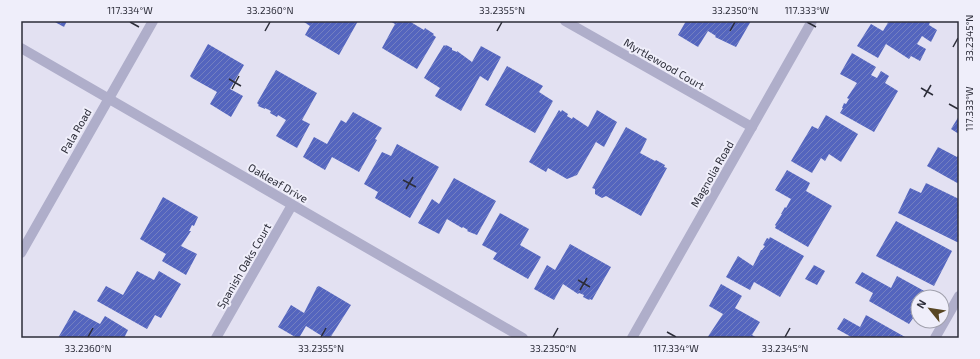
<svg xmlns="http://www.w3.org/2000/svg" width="980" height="359" font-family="'Exo 2',sans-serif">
<defs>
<pattern id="building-hatch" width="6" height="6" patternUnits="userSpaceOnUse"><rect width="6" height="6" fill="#5465be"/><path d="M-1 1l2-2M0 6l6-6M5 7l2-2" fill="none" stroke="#7480c0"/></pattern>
</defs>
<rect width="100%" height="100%" fill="#e3e1f2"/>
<g fill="url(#building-hatch)">
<polygon points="53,21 67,21 64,27"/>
<polygon points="304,21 358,21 339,55 305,35 310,26 304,22"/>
<polygon points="390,21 409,21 424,30 425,28 434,34 433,35 436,37 417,69 382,48 395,24"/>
<polygon points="686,21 751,21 736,47 715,37 716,36 708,31 698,47 678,35"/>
<polygon points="889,21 928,21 930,22 929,25 937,30 931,42 922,36 917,44 926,49 920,61 911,56 909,59 886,44 878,58 857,46 871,24 883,31"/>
<polygon points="208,44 244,65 230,89 243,96 231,117 210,104 217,92 192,78 190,76"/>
<polygon points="444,45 445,46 446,45 452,48 452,50 457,52 457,51 472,62 481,46 501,57 488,81 480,76 461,111 435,96 440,88 424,78"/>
<polygon points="852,53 876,67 871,75 877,78 881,71 889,76 885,83 898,91 874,132 840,113 843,108 842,108 844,103 846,104 849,99 847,98 857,83 840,74"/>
<polygon points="507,66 543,86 539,92 553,101 535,133 485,105"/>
<polygon points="276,70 317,93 302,120 310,124 297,148 276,136 286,120 278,115 277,117 270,113 271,111 265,108 265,109 258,106 259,105 257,103"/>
<polygon points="559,110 561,112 562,110 568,114 567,116 572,119 573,117 588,127 597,110 617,122 604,147 596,142 577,175 567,179 548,168 546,172 529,162"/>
<polygon points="353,112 382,128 375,139 377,140 359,172 332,157 325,170 303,157 314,137 327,144 341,120 346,123"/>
<polygon points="826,115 858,134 841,162 829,154 825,161 821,158 812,173 791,161 812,126 818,129"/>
<polygon points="959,116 959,134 951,129"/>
<polygon points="626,127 647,139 640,153 655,161 656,160 665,165 664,167 667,168 641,216 606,196 602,198 595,194 595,189 592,188"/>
<polygon points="397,144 439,167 410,218 375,198 378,192 364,184 382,152 391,156"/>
<polygon points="938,147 957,157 959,154 959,184 927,166"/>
<polygon points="787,170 810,183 806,191 832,206 808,247 775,228 776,226 775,225 782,214 781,214 785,207 786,208 791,199 775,190"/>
<polygon points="454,178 496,201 477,235 467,231 468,230 463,227 462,228 447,219 439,234 418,223 432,199 439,204"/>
<polygon points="926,183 959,199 959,243 898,213 910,188 921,193"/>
<polygon points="163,197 198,217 194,226 192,225 189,231 191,231 181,246 197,254 186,275 162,261 166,254 140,239"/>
<polygon points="500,213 529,229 520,245 541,257 528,279 493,259 497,253 482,245"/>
<polygon points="896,221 952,251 934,286 876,256"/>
<polygon points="770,237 804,256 780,297 754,282 750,290 726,277 738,256 753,266 761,250 762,250 765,246 763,245 767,238 769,239"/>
<polygon points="570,244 611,267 592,300 590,299 589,300 583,297 584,295 579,293 578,294 563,284 554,300 534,289 547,265 555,270"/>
<polygon points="814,265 825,271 817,285 805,279"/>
<polygon points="137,271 154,280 159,271 181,284 161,318 155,315 147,329 97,301 106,286 123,295"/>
<polygon points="862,272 891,288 897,276 926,292 923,297 918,297 918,311 909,324 869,301 873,293 855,283"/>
<polygon points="721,284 742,296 735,308 760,322 752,335 757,338 707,338 723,314 709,306"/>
<polygon points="319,286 351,305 330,338 325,338 306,326 299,338 297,338 278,327 291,305 304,313 317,287"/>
<polygon points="74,310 100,324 105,316 128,330 124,338 58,338"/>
<polygon points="866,315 905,337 905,338 853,338 837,329 844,318 860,327"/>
</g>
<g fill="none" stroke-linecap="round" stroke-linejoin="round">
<g stroke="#afaeca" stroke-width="10">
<polyline points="565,21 752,127"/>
<polyline points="21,48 523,338"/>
<polyline points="21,253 153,21"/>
<polyline points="216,338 292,205"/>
<polyline points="632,338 812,21"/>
<polyline points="935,338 959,296"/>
</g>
</g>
<path fill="none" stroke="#2c2d39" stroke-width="1.5" d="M130,22L139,27M807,22L816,27M265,31L270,22M497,31L502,22M730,31L735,22M953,47L958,38M229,79L241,86M921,88L933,95M232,89L239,76M924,97L931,85M949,104L958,109M403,180L416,187M406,189L413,177M578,280L590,287M580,290L587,278M667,332L676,337M88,337L93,328M321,337L326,328M553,337L558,328M785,337L790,328"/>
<g text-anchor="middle" stroke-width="4" stroke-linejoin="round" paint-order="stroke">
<g font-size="11" fill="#2c2d39" stroke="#efeefa">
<text transform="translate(664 64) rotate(30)" y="4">Myrtlewood Court</text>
<text transform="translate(76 131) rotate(-60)" y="4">Pala Road</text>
<text transform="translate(712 174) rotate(-60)" y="4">Magnolia Road</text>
<text transform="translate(278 183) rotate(30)" y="4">Oakleaf Drive</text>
<text transform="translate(244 266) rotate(-60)" y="4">Spanish Oaks Court</text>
</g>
</g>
<rect width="980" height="359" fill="none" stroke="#efeefa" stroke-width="44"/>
<g transform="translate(930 309) rotate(300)"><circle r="19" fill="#efeefa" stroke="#a1a1ad"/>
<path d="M0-3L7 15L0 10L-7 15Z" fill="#584623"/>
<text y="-6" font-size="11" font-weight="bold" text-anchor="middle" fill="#2c2d39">N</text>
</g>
<rect x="22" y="22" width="936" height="315" fill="none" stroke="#2c2d39" stroke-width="1.5"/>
<g font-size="10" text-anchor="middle" fill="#2c2d39">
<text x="130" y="14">117.334°W</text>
<text x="270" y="14">33.2360°N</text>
<text x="502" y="14">33.2355°N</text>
<text x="735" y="14">33.2350°N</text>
<text x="807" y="14">117.333°W</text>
<text transform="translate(969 38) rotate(-90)" y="4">33.2345°N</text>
<text transform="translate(969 109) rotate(-90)" y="4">117.333°W</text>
<text x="88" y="352">33.2360°N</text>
<text x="321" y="352">33.2355°N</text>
<text x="553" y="352">33.2350°N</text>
<text x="676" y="352">117.334°W</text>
<text x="785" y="352">33.2345°N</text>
</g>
</svg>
